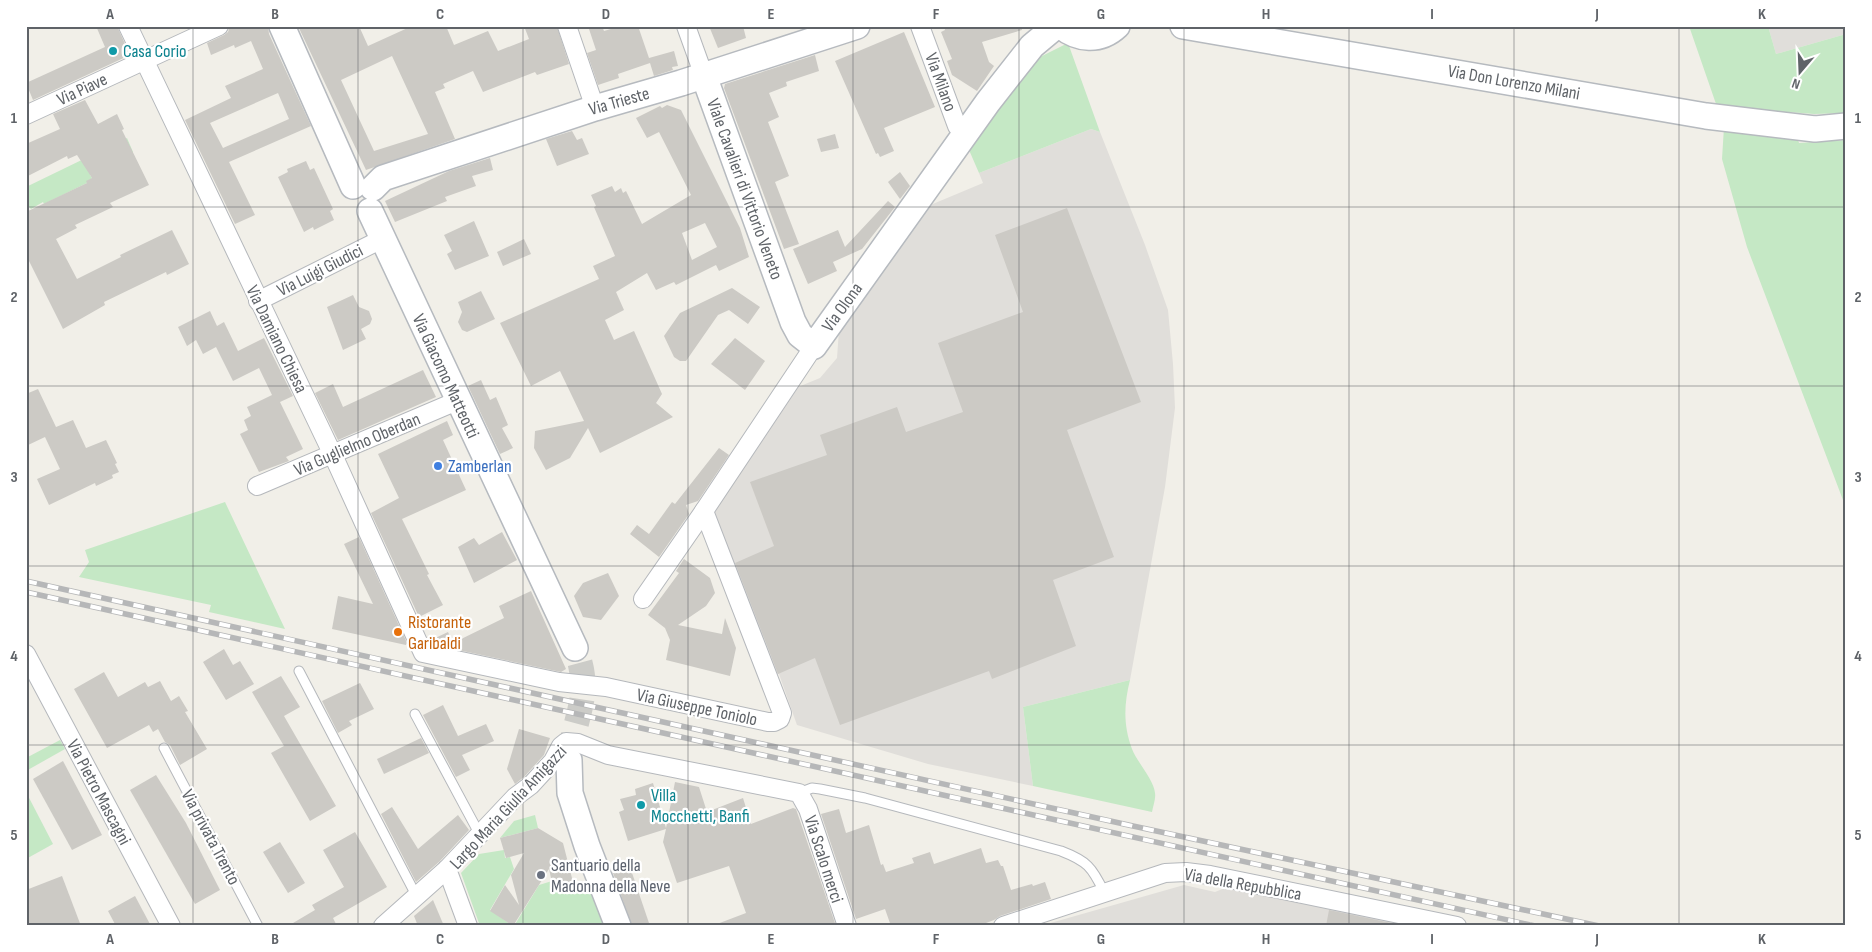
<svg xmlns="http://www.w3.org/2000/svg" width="1872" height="952" font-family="'Sofia Sans Condensed',sans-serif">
<rect width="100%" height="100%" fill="#f1efe8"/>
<g fill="#e0deda">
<polygon points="1768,26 1846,26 1846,34 1776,54"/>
<polygon points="1091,129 1100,132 1145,245 1168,310 1173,364 1175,408 1165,487 1130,680 1023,707 1033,786 928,764 797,725 779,674 774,675 712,506 798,387 820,378 837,358 839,330 928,206 983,183 979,173"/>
<polygon points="1184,885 1215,892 1225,888 1426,926 1040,926"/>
</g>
<g fill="#c5e8c5">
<polygon points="1689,26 1768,26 1776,54 1846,34 1846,113 1814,114 1789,112 1799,143 1846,140 1846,508 1747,247 1722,159 1724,127"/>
<polygon points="1068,43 1100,132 1091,129 979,173 969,150 1036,59"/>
<polygon points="127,138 133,152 90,175 92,178 87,183 44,204 43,202 31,209 29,207 26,208 26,187"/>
<polygon points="225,502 285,629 209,612 211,605 79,577 89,562 85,550"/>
<path d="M1130,680C1124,704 1123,725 1132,749C1137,762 1154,780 1155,793C1156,799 1153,806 1152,812L1033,786L1023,707Z"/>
<polygon points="60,740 65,749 26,771 26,758"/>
<polygon points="26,792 53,844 26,859"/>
<polygon points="535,815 538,828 500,838 514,821"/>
<polygon points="504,850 505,858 510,857 514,869 490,910 513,926 480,926 461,873 479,854"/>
<polygon points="552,881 553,887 561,885 562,889 572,887 585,894 592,891 604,922 594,926 514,926 539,885"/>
</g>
<g fill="#cccac5" fill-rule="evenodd">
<polygon points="96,26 117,26 130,55 33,100 26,83 105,47"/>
<path d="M230,26H268L269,34L311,126L229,162L255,215L235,224L185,120L231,98L225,86L263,69L251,41L235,48L234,45L211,55L207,43L224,35L228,32ZM278,93L289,119L223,148L210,123Z"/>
<path d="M298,26H359L368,46L412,26H446L454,45L488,31L498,51L529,39L524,26H557L569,64L537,75L535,72L483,92L473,71L443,84L445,88L435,92L455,139L366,170ZM392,56L428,134L374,151L341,80Z"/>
<polygon points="588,26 602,26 604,31 621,26 638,26 649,58 674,51 678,66 672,67 673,70 654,76 650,63 618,74 619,78 598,85 587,53 596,50"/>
<polygon points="709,26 743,26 746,38 718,48"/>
<polygon points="944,26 1021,26 1022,30 982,42 989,62 994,66 977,91 952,75 947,61 952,59 941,32 945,30"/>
<polygon points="904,32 935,107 884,128 894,151 880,157 878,153 876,154 835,61"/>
<polygon points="815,55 819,71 786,82 787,86 769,93 779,117 768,122 789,176 775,182 799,244 784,249 724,88 725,84"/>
<polygon points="85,100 98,124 117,114 124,129 122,130 149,185 110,203 113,207 75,225 77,228 56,239 77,279 121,257 120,255 172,230 189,264 167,275 166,272 104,302 105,305 63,329 26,255 26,212 87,183 86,181 92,178 77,155 68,159 67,156 26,177 26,144 60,129 53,114"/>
<path d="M667,105L681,110L740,228L749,257L719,271L716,265L676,285L674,282L656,290L647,273L616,292L624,310L605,320L614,340L634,331L662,394L656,403L673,417L600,453L588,428L570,458L546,470L534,448L535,431L584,421L560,371L531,386L500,323L599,279L593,266L615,256L594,207L596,206L591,195L612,186L615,192L621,188L623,193L626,191L642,224L691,195L659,132L647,138L636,118L660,106L662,108ZM705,223L717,247L692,260L682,233Z"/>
<polygon points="572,131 577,140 582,138 589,154 557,166 546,139"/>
<polygon points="835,134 839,148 821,152 817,139"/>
<polygon points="490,158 493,170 472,176 476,186 445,197 447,201 395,222 385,201 449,171"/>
<polygon points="306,161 310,170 314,168 333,209 330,211 334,220 314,230 313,227 304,232 278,177 288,172 287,169"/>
<polygon points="900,172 910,186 900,199 888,182"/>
<polygon points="888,201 895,207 862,249 833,262 837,271 808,284 793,249 838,230 845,247"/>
<polygon points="1067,208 1141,402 1067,430 1114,557 1053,580 1076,646 992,679 989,671 840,725 815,658 778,674 735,563 774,546 750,482 827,455 820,435 897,407 906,432 963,412 938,343 1023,312 995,235"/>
<polygon points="474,221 489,256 455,270 447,254 452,251 444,235"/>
<polygon points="524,239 531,254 503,266 497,252"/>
<polygon points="732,288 760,307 748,324 729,310 718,315 686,361 680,361 674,357 664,336 680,313"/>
<polygon points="481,291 495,319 467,332 462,330 458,322 462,312 458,302"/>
<polygon points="353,295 359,307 369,311 372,319 370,324 361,329 366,339 343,350 327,307"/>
<polygon points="210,311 217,326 224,322 238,351 264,338 293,396 280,402 303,449 286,457 289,461 259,472 240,434 248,430 244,420 251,416 247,407 272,395 259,368 233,381 216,347 203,354 196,340 187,346 178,327"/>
<polygon points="735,338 765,361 745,390 711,364"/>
<polygon points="423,370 436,397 338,440 315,393 333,384 343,407"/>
<polygon points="481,380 490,400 496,397 508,425 502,428 513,448 500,454 468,386"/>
<polygon points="38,389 56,427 73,420 86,448 106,440 117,463 115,464 119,472 112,475 113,478 96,486 95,483 49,505 37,479 60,469 45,437 26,446 26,394"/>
<polygon points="447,421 453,435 443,440 466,490 402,519 429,574 427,575 443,605 419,617 371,513 399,498 378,454"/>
<polygon points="719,448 729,455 698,501 686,505 689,514 659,557 630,534 637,525 649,534 672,502 675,504"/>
<polygon points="502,532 517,560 474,583 458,547 474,538 479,545"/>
<polygon points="359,537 407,643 406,645 332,629 338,596 373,604 344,544"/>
<polygon points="684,559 710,578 715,593 706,606 678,625 722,634 725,618 736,648 730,676 666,660 670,640 665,628 648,615 679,573 676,571"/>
<polygon points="608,573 619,596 601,620 583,617 574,596 583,583"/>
<polygon points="531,591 566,669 561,672 430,644 429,641 448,632 453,643 504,618 499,606"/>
<polygon points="224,649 233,665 240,661 254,684 226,700 203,662"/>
<polygon points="104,672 118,697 145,682 148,687 160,681 171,701 179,696 188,711 185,712 207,749 180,765 170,745 165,742 158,729 153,732 149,725 107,748 74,689"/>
<polygon points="281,676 300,707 284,716 336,806 310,821 271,753 284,746 252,692"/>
<polygon points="360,683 374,709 349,721 352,725 338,733 322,701"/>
<polygon points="443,705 458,736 486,724 494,741 462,755 470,770 456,777 423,715"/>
<polygon points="519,729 550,738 544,755 524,777 515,784 507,769"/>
<polygon points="421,738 429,753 384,774 377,759"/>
<polygon points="63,761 102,835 72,850 33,779"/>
<polygon points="156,775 186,823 220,890 195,904 130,790"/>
<polygon points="675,782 699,787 707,812 743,798 751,824 793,808 796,809 836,926 717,926 717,924 746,913 729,866 677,883 663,842 666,829 628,841 619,812 624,810 620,799 636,795 635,789 653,783 666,828"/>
<polygon points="392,807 418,849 458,815 469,830 440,861 416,882 381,814"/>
<polygon points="839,809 846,833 869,825 881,865 883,864 886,872 914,863 912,858 930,852 934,864 981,848 986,863 998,860 1001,866 1003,866 1011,890 1032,884 1033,886 1045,882 1051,899 1000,916 994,920 978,926 891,926 885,909 856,919 821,814"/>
<polygon points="538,828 563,843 573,882 553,887 549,869 513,926 490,911 505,885 519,905 511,875 524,853 506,858 500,838"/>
<polygon points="355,832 387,887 333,918 337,926 288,926 315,910 312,905 344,887 323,850"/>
<polygon points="280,842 305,883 288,893 263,852"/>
<polygon points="629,864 650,926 632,926 612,870"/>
<polygon points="62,876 81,926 26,926 26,890"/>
<polygon points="135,896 151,926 116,926 108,911"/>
<polygon points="433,900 444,926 418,926 414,916"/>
<polygon points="1329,910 1396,924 1396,926 1326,926"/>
</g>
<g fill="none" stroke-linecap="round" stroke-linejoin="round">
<path stroke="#ccccc8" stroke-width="25" stroke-dasharray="25 12" stroke-linecap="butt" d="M569,760C574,715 594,694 575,648"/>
<defs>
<g id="lane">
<polyline points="299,671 417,897"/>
<polyline points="415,714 480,835"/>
<polyline points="164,748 258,926"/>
<path d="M799,793L812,788L820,789L865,798L1061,851C1087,861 1092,867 1104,892"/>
</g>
<g id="street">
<polyline points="128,26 333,455 423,653 559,682 606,687 768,722 774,722 780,719 782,713 704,511"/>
<polyline points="567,26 595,108"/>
<polyline points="686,26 704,76"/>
<polyline points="920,26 957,126 965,135"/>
<polyline points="26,115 219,26"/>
<polyline points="258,301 382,239"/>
<polyline points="257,486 457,401"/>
<polyline points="643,599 704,511 814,346"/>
<polyline points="26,654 171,926"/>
<polyline points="447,869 468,926"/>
<polyline points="383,926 447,869 515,797 531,785 553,761 561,746 566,742 578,743 608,755 799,793 808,809 847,926"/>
<polyline points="1003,926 1165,873 1186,872 1210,875 1457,926"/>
</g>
<g id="secondary">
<polyline points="282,26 353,186"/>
<path d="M1061,26C1078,40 1100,42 1117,26"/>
<polyline points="1183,26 1706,116 1815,129 1846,126"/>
<polyline points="704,76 793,322 800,335 814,346 988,102 1032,46 1056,26"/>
<polyline points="373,188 383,178 595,108 681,83 857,26"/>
<polyline points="370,211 575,648"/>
<polyline points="569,760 570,793 587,846 618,926"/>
</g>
</defs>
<use href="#lane" stroke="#b5b8bc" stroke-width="11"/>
<use href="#street" stroke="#b5b8bc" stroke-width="20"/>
<use href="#secondary" stroke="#b6babf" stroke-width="28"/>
<use href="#lane" stroke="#fff" stroke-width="9"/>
<use href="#street" stroke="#fff" stroke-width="18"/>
<use href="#secondary" stroke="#fff" stroke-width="25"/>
<defs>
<g id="rail">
<polyline points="26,581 1133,826 1599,926"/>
<polyline points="26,592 1535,926"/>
</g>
</defs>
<use href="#rail" stroke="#b6b7b8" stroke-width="5.5"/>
<use href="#rail" stroke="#fff" stroke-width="4" stroke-dasharray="11" stroke-linecap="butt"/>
</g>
<path fill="none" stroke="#5f6368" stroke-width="1" stroke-opacity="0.55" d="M193,26V926M358,26V926M523,26V926M688,26V926M853,26V926M1019,26V926M1184,26V926M1349,26V926M1514,26V926M1679,26V926M26,207H1846M26,386H1846M26,566H1846M26,745H1846"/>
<g fill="#0f9aa8" stroke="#fff" stroke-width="2">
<circle cx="113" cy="51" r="5"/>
<circle cx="641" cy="805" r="5"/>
</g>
<circle fill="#3f7fe0" stroke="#fff" stroke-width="2" cx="438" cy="466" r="5"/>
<circle fill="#e8710a" stroke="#fff" stroke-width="2" cx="398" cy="632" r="5"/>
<circle fill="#6b7280" stroke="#fff" stroke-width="2" cx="541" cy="875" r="5"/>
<g text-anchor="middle" stroke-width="4.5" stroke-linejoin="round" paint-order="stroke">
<g font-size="18" fill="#0d838f" stroke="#fff" text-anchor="start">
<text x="123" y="57">Casa Corio</text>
<text x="651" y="801">Villa<tspan x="651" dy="21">Mocchetti, Banfi</tspan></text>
</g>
<g font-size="18" fill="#5f6368" stroke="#fff">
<text transform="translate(941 82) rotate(70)" y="6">Via Milano</text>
<text transform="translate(1514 82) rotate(10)" y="6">Via Don Lorenzo Milani</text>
<text transform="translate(82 89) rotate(-25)" y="6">Via Piave</text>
<text transform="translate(619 101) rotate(-16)" y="6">Via Trieste</text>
<text transform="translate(745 189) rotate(70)" y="6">Viale Cavalieri di Vittorio Veneto</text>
<text transform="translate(320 270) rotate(-27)" y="6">Via Luigi Giudici</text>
<text transform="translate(842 307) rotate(-54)" y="6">Via Olona</text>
<text transform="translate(277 339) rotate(64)" y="6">Via Damiano Chiesa</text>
<text transform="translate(446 376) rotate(65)" y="6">Via Giacomo Matteotti</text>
<text transform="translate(357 444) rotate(-23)" y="6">Via Guglielmo Oberdan</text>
<text transform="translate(697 707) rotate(12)" y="6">Via Giuseppe Toniolo</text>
<text transform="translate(99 792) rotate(62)" y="6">Via Pietro Mascagni</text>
<text transform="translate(508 807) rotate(-47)" y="6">Largo Maria Giulia Amigazzi</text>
<text transform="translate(211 837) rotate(62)" y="6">Via privata Trento</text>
<text transform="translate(824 859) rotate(72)" y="6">Via Scalo merci</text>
<text transform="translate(1243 884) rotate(10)" y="6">Via della Repubblica</text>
</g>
<g font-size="18" fill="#366cbe" stroke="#fff" text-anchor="start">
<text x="448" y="472">Zamberlan</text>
</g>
<g font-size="18" fill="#c56008" stroke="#fff" text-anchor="start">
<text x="408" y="628">Ristorante<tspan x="408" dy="21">Garibaldi</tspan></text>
</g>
<g font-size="18" fill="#5b616d" stroke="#fff" text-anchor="start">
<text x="551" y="871">Santuario della<tspan x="551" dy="21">Madonna della Neve</tspan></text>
</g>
</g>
<rect width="1872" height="952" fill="none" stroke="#ffffff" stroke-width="55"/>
<g transform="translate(1800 72) rotate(199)" stroke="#ffffff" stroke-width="4" paint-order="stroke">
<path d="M0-4L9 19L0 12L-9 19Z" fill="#5f6368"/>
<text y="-8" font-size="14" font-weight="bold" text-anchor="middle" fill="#5f6368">N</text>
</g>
<rect x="28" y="28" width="1816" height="896" fill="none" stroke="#5f6368" stroke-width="2"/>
<g font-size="16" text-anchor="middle" font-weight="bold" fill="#5f6368">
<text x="110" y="19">A</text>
<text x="275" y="19">B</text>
<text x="440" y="19">C</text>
<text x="606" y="19">D</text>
<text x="771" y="19">E</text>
<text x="936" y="19">F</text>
<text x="1101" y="19">G</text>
<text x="1266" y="19">H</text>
<text x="1432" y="19">I</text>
<text x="1597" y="19">J</text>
<text x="1762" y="19">K</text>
<text x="14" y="123">1</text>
<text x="1858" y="123">1</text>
<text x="14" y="302">2</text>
<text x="1858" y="302">2</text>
<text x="14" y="482">3</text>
<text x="1858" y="482">3</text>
<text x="14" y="661">4</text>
<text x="1858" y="661">4</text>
<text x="14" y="840">5</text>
<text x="1858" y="840">5</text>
<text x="110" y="944">A</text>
<text x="275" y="944">B</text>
<text x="440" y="944">C</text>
<text x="606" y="944">D</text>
<text x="771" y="944">E</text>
<text x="936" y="944">F</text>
<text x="1101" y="944">G</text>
<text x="1266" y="944">H</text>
<text x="1432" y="944">I</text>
<text x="1597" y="944">J</text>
<text x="1762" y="944">K</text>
</g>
</svg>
